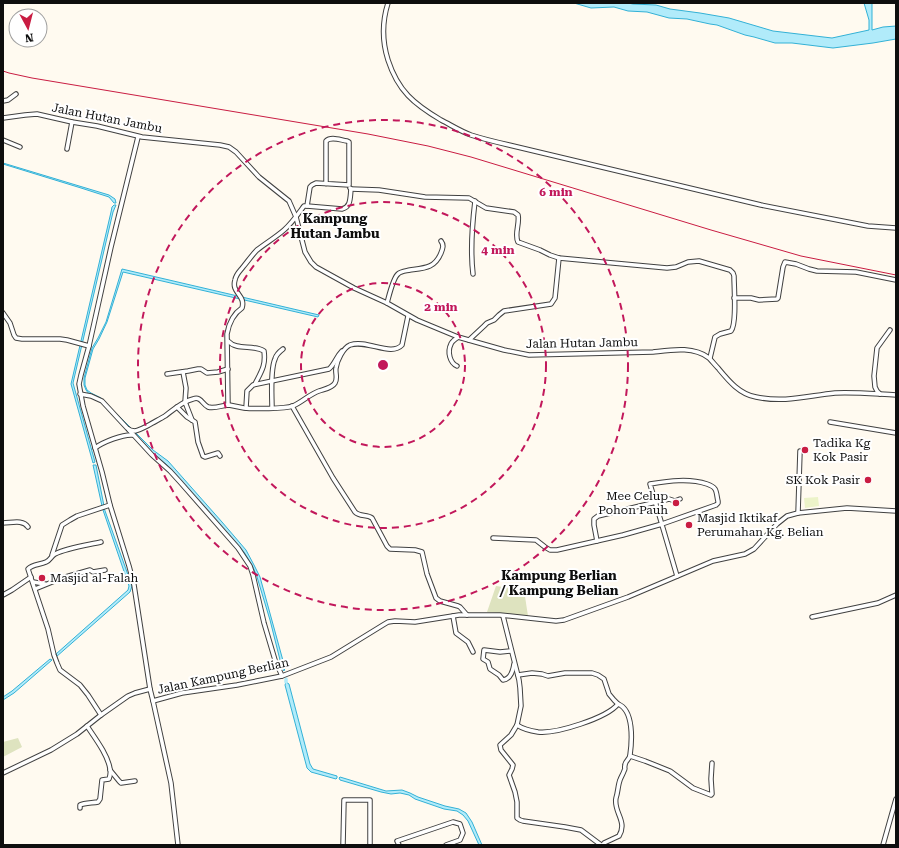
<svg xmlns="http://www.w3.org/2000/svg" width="899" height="848" font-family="'Roboto Serif',serif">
<rect width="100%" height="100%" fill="#fffaf0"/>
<g fill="#dee3bf">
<polygon points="496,586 524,590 528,616 487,612"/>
<polygon points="18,738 22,747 3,757 3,742"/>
</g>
<polygon fill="#ecf3c9" points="818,497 819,506 805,508 804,498"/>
<g fill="#b1ebfa" stroke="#33b1d6">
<polygon points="574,3 628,3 633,4 656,5 670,9 700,13 729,18 773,31 832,38 869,30 869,20 864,3 872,3 872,30 883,27 896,26 896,39 873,43 833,48 792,43 775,43 754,37 745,35 717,25 710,24 687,19 669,18 647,12 628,11 614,7 591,8"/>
<polygon points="3,163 109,195 115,199 116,203 114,203 109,197 81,188 3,164"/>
<polygon points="114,205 116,205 113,212 73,383 95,462 93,463 71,384 111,212 112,207"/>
<polygon points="122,269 319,315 318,317 123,272 107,322 99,339 93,349 85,378 85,385 87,390 91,393 101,398 153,450 168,461 222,522 246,550 254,565 260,577 285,668 284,671 282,668 270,620 257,577 253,567 244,552 167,465 151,452 110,408 89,394 86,390 84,385 84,378 92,348 98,338 106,322"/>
<polygon points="93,465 96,465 104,506 102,506"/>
<polygon points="104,508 132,586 130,592 56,657 56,654 128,590 129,586 103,510"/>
<polygon points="50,659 52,660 14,693 3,700 3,697 12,691"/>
<polygon points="286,682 289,684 310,764 313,769 337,776 337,778 336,779 311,772 307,768 285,685"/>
<polygon points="340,777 386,791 402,790 410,793 418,797 445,806 459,809 466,813 472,822 482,845 479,845 468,821 463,815 457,811 444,809 415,799 409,795 400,793 391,794 381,792 340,780 339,778"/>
</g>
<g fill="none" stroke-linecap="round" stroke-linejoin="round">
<polyline stroke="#b1ebfa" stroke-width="3.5" points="286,679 286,682"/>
<defs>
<g id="minor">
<path d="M388,3C382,22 382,41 388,60C398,91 414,104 441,120C451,125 460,131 471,135C483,139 496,142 509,145L761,205L868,226L896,228"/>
<polyline points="3,101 8,100 16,94"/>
<path d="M3,118L25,115L37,114L72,122L97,126L142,137L220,145L229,147L236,152L259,177L289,201L296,217L305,252L311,262L316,267L354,288L387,303L417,320L458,337L504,350L529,355L653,352C671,350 693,346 709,358C712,361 715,365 718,368C728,380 739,394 756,397C784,403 807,396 835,393C855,392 875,394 896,395"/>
<polyline points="138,137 111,247 89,346 81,375 79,384 83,406 102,472 110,505 129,566 134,585 150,689"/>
<polyline points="3,140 20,147"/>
<polyline points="67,149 72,122"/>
<path d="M351,189L379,190L425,197L469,198L486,208L514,212L518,215C520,224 514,234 518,242L540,250L550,255L559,258L667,268L676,267L688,262L699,261L730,270L733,273L734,276C734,287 737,324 731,331L720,334L715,337L710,358"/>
<path d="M307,206L342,209C351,207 350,198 351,189L350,188"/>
<path d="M473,274C470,249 472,226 475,201"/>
<polyline points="734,298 751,298 759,300 777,299 778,298 783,267 785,262 796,264 809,269 817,271 856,272 896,280"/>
<path d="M387,303C389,296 393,278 398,274C401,271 406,271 410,270C425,268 435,268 441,253C443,248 444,245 441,241"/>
<polyline points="3,313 10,323 14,335 16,338 22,339 60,339 67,340 89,346"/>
<polyline points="469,340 484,326 487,323 494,320 499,315 504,311 551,304 555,298 559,258"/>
<path d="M228,341C237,351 253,344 264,351C266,366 261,372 255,384"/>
<path d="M457,366C450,363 447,352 451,344C452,341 456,339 458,337"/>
<polyline points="183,372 186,388 185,402 192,420"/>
<polyline points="167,374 188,371 198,369 201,369 207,373 218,372 228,369"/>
<path d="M80,394L91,396L102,401L127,428C129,430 131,431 135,431C140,430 145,427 149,425C154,422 160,419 165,416C173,410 183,401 193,399C201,396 202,404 208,407C215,409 223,405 229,405C234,406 239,407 244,408C254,409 284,409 293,406C302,402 310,394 319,391C325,389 332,388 335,383C338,378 335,373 336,368C337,361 343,348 350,345C367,339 391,357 402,345L408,316"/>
<polyline points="880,394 877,391 875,387 874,376 877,348 890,330"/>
<path d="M228,405L227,334C229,323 233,314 242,308C246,295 231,293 235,280C236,274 240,271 243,267C248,261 252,255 257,250C266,243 276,237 284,230C292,223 298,214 304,206H307L310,187L312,185L316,183L349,185V142L347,141C340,140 331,136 326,141V184"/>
<path d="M292,406L333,478L355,512C360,517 367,514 372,518L387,546L390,549L415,550L422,552L427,574L436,598L440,601L458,606L460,607L467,615"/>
<polyline points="177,407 187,417 195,422 198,442 203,456 205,457 218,453 220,456"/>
<path d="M246,408L247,391L253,385L329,369C335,364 336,357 342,351"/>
<path d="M272,408C272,395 270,370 275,359C276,355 279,352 283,349"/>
<polyline points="830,422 896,433"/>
<polyline points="129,430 152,455 170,471 180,482 238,548 250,566 253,575 264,623 275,660 282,676"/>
<path d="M95,448C103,442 123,434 133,435"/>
<polyline points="798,513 800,451"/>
<path d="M3,523C11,523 23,519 28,527"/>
<path d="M493,538L536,540L545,547L550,550H557L623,535L662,524L716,505L718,503V501C717,498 717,492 715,489C713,486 710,485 707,484C689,478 669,481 650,484C659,515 668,545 677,576"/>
<polyline points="597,541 594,525 594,519 598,516 669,499 675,501 680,499"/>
<polyline points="52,555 62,525 70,520 77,516 110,505"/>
<polyline points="33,582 45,584"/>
<polyline points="35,589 62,578 90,570 93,572 105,570"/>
<polyline points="3,595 12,590 31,577"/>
<polyline points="453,616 456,633 468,642 473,652"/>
<polyline points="503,616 519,680 520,688 521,706 517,725 511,735 500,745 501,750 513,765 512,769 509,775 515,792 517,802 517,818 520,820 523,821 565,827 581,830 601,845"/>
<polyline points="812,617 878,603 896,595"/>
<path d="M511,651L500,652L484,650L483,659L488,662L490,669L499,675L503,680C511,679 513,671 514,664"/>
<polyline points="518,675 532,673 542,674 548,676 565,673 592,673 598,675 604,679 609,694 614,700 618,704"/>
<polyline points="153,701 171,783 178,845"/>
<path d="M101,715L88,695L80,685L60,670L57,663L54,655L48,629L28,569C33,564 39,565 46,562C50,561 51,556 55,554C67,548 88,545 101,542"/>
<path d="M517,725C523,729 531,731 538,732C556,734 607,718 618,704C634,710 632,741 630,755C630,759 625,761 625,765C624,770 626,767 624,771C623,774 621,777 620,780C618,785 618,792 616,798C613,812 628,821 619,836L604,843L603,845"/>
<polyline points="630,756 645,761 670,771 693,788 711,795 712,794 711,779 712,763"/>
<polyline points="110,770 119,781 121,783 135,781"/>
<polyline points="3,773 51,750 77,734 101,715 128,696 135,693 150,689 153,701 182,693 237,685 282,676 331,657 383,625 388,622 395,621 415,622 459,615 500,615 556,621 564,620 628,597 713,561 745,554 754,549 777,524 787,516 798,513 847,508 896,511"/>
<path d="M80,808V805C84,803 93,803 98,802L100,799L102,780L109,779C110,776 111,773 110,769C108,755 95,738 87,726"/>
<polyline points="343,845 344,800 370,800 370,845"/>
<polyline points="399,845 397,841 453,822 460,824 463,833 460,840 446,845"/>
<polyline points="883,845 896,799"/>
</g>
</defs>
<use href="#minor" stroke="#414141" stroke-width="5.5"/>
<use href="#minor" stroke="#fff" stroke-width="3.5"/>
<polyline stroke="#c91c42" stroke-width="1" points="3,71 9,73 32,78 368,134 428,146 471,157 711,230 801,256 896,275"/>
</g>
<g fill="none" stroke="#c2185b" stroke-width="2" stroke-dasharray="7 5">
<circle cx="383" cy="365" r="82"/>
<circle cx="383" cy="365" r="163"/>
<circle cx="383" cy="365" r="245"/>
</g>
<g fill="#c91c42" stroke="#fff" stroke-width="1.5">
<circle cx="805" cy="450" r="4"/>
<circle cx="868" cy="480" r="4"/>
<circle cx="676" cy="503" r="4"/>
<circle cx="689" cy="525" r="4"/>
<circle cx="42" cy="578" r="4"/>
</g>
<g text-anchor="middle" stroke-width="4" stroke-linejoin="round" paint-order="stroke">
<g font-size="12" fill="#0e0e0e" stroke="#fff">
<text transform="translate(107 118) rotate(11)" y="4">Jalan Hutan Jambu</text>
<text transform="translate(582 343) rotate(-1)" y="4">Jalan Hutan Jambu</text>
<text transform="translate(223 676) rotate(-12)" y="4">Jalan Kampung Berlian</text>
</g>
<g font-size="12" fill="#0e0e0e" stroke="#fff" text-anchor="start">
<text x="813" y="447">Tadika Kg<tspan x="813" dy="14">Kok Pasir</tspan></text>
<text x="860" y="484" text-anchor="end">SK Kok Pasir</text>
<text x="668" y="500" text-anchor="end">Mee Celup<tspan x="668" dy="14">Pohon Pauh</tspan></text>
<text x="697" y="522">Masjid Iktikaf<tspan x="697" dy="14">Perumahan Kg. Belian</tspan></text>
<text x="50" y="582">Masjid al-Falah</text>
</g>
<g font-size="13" font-weight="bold" fill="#0e0e0e" stroke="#fff">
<text x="335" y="223">Kampung<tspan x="335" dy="15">Hutan Jambu</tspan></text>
<text x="559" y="580">Kampung Berlian<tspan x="559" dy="15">/ Kampung Belian</tspan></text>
</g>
</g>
<circle cx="383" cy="365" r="6" fill="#c2185b" stroke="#fff" stroke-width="2"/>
<g font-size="12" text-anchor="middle" font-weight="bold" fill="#c2185b" stroke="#fff" stroke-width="4" stroke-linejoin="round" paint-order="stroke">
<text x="556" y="196">6 min</text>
<text x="498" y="254">4 min</text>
<text x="441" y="311">2 min</text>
</g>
<rect width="899" height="848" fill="none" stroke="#0e0e0e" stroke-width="8"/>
<g transform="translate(28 28) rotate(173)"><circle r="19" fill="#ffffff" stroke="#9f9f9f"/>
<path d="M0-3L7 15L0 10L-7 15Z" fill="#c91c42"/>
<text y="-6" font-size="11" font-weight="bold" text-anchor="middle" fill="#0e0e0e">N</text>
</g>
</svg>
